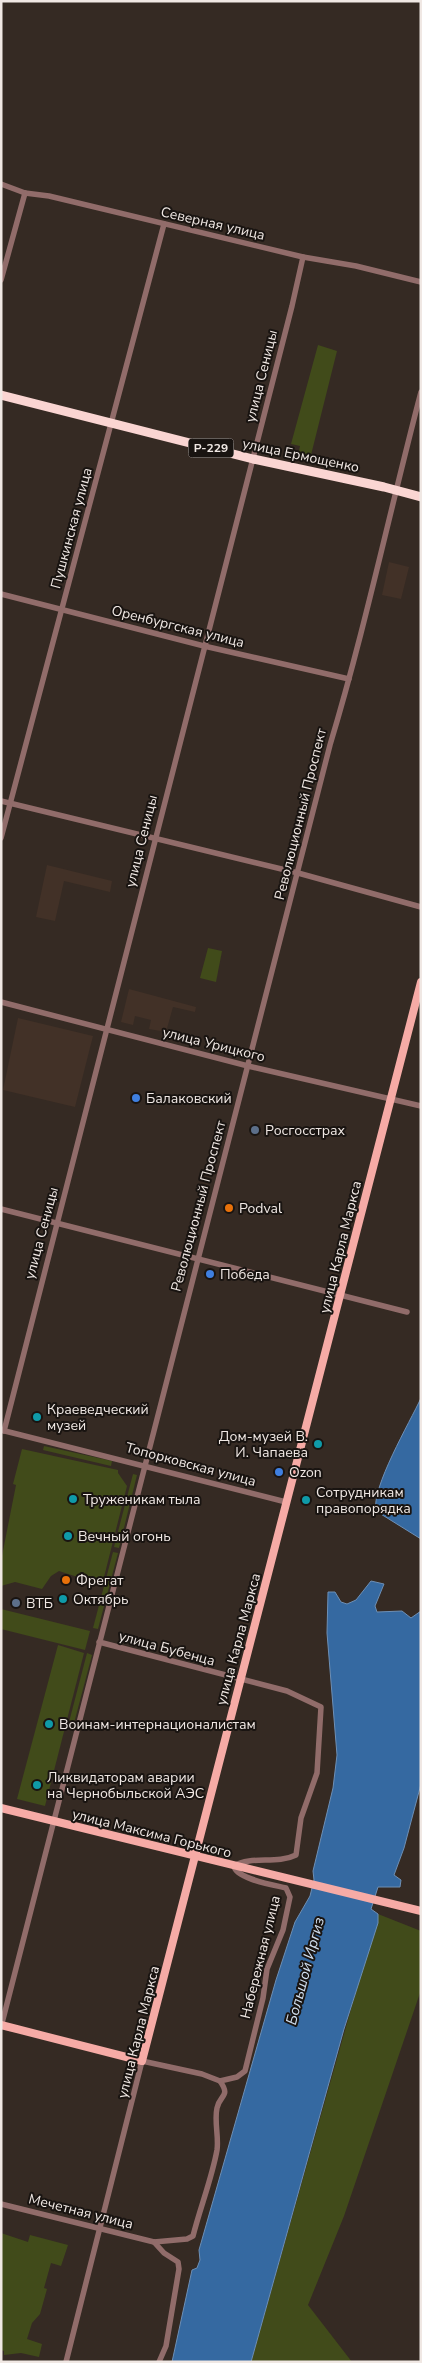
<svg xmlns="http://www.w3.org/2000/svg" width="422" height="2363" font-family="'Nunito Sans',sans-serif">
<rect width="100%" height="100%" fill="#352a23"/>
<g fill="#423127">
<polygon points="389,562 409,567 401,599 382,595"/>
<polygon points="47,865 112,881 110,892 64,881 55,921 36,917"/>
<polygon points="129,989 196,1007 195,1012 173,1007 166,1032 149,1029 151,1020 135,1016 133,1025 121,1022"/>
<polygon points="18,1018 93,1036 75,1107 3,1090"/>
</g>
<g fill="#414b1a">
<polygon points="318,345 337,351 310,459 298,456 300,446 291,444"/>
<polygon points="208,948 222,951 216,982 200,978"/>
<polygon points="44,1446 112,1461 111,1466 43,1450"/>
<polygon points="22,1449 118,1470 118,1473 127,1486 102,1585 59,1571 51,1576 42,1589 15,1582 1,1586 1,1561 15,1490 16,1485 13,1484"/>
<polygon points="133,1474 137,1475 119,1548 114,1547"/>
<polygon points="113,1552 118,1553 98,1629 93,1628"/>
<polygon points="1,1609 90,1631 85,1650 1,1629"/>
<polygon points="58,1645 84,1653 45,1806 17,1799"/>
<polygon points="87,1653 92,1655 73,1727 68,1726"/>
<polygon points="378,1914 421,1931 421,1990 344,2216 308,2305 352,2362 251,2362"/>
<polygon points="1,2233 28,2242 30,2235 68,2245 61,2266 51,2263 44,2288 47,2289 40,2314 32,2323 27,2339 42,2344 39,2357 21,2353 4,2355 4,2351 1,2350"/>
</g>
<g fill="#3569a1" stroke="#6d8fb5">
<path d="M421,1398V1539L376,1511C371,1488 410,1422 421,1398Z"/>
<polygon points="371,1581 384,1584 375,1606 377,1612 402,1611 411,1618 421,1611 421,1784 404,1848 394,1875 401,1880 400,1887 378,1887 371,1909 378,1914 378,1923 344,2029 251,2362 172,2362 192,2270 197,2268 200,2260 199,2250 276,1980 295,1922 310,1896 314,1880 313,1871 333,1788 337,1755 327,1633 328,1592 335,1592 341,1602 347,1604 356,1600"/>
</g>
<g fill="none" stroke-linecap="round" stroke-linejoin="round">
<g stroke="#916c6a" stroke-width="5.5">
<polyline points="1,184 25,193 49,196 303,257 356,266 421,282"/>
<polyline points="1,280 25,193"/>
<polyline points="1,594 204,646 349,679"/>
<polyline points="1,801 298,873 421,907"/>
<polyline points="1,838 164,224"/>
<polyline points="1,1002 248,1066 421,1106"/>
<polyline points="1,1209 407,1312"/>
<polyline points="1,1430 286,1502"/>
<polyline points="4,1431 292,306 303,257"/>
<path d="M1,2027L330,745C365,629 390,510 421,392"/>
<path d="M1,2204L154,2242L187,2239L193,2236C200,2208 212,2178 217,2150C219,2137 214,2121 217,2108C220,2094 231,2097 220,2081L237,2077L245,2071L263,1998L267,1969L283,1930L290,1897L286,1888C274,1885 236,1879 234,1866C252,1855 276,1865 296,1855L301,1818L317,1773L321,1707L287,1691L99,1642"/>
<polyline points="154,2242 164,2253 178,2262 179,2269 166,2346 159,2362"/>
<polyline points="66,2362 142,2061 202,2074 220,2081"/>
</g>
<g stroke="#f6aba6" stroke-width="8">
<polyline points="1,1808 421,1911"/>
<polyline points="1,2025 142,2061 421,982"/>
</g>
<polyline stroke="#fad5d2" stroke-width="9" points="1,395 253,459 384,487 421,497"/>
</g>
<g fill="#3f7fe0" stroke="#191411" stroke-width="2">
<circle cx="136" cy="1098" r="5"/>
<circle cx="210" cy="1274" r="5"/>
<circle cx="279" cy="1472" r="5"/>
</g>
<g fill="#5c6f8a" stroke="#191411" stroke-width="2">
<circle cx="255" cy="1130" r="5"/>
<circle cx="16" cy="1603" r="5"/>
</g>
<g fill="#e8710a" stroke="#191411" stroke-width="2">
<circle cx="229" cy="1208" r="5"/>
<circle cx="66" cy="1580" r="5"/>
</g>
<g fill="#0f9aa8" stroke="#191411" stroke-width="2">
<circle cx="37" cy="1417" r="5"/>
<circle cx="318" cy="1444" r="5"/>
<circle cx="73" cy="1499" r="5"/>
<circle cx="306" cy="1500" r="5"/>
<circle cx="68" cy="1536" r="5"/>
<circle cx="63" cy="1599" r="5"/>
<circle cx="49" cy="1724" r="5"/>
<circle cx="37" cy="1785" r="5"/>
</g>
<g text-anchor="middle" stroke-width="4" stroke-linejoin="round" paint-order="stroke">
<rect fill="#191411" stroke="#b0a8a5" stroke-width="1" x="188.5" y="438.5" width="45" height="19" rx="4"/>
<g font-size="12" font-weight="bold" fill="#f0e8e4">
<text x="211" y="452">Р-229</text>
</g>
<g font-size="14" fill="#f0e8e4" stroke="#191411">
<text transform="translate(213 223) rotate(13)" y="5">Северная улица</text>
<text transform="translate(261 376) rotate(-76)" y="5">улица Сеницы</text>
<text transform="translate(301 455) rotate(12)" y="5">улица Ермощенко</text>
<text transform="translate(71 528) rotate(-75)" y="5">Пушкинская улица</text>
<text transform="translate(178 626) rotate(14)" y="5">Оренбургская улица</text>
<text transform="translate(300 814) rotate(-76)" y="5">Революционный Проспект</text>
<text transform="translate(141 841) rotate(-76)" y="5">улица Сеницы</text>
<text transform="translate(214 1044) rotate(14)" y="5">улица Урицкого</text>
<text transform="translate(198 1206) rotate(-75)" y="5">Революционный Проспект</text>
<text transform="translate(41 1233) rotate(-75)" y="5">улица Сеницы</text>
<text transform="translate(340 1247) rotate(-76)" y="5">улица Карла Маркса</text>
<text transform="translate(191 1464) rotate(15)" y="5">Топорковская улица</text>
<text transform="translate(238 1639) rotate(-75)" y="5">улица Карла Маркса</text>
<text transform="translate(167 1648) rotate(15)" y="5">улица Бубенца</text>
<text transform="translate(152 1833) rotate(14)" y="5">улица Максима Горького</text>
<text transform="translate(260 1957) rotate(-76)" y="5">Набережная улица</text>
<text transform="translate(138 2032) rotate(-76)" y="5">улица Карла Маркса</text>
<text transform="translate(81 2211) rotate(14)" y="5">Мечетная улица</text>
</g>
<g font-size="14" fill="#f0e8e4" stroke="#191411" text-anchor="start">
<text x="146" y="1103">Балаковский</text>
<text x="265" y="1135">Росгосстрах</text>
<text x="239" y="1213">Podval</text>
<text x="220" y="1279">Победа</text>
<text x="47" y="1414">Краеведческий<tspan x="47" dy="16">музей</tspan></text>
<text x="308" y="1441" text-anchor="end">Дом-музей В.<tspan x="308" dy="16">И. Чапаева</tspan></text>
<text x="289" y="1477">Ozon</text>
<text x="316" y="1497">Сотрудникам<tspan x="316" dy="16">правопорядка</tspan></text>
<text x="83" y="1504">Труженикам тыла</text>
<text x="78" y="1541">Вечный огонь</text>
<text x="76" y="1585">Фрегат</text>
<text x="73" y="1604">Октябрь</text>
<text x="26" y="1608">ВТБ</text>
<text x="59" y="1729">Воинам-интернационалистам</text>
<text x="47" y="1782">Ликвидаторам аварии<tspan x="47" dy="16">на Чернобыльской АЭС</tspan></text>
</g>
<g font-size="15" font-style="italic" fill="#d2e0f0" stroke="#191411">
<text transform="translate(305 1971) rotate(-75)" y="5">Большой Иргиз</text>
</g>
</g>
<rect width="422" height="2363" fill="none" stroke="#f0e8e4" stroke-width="5"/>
</svg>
